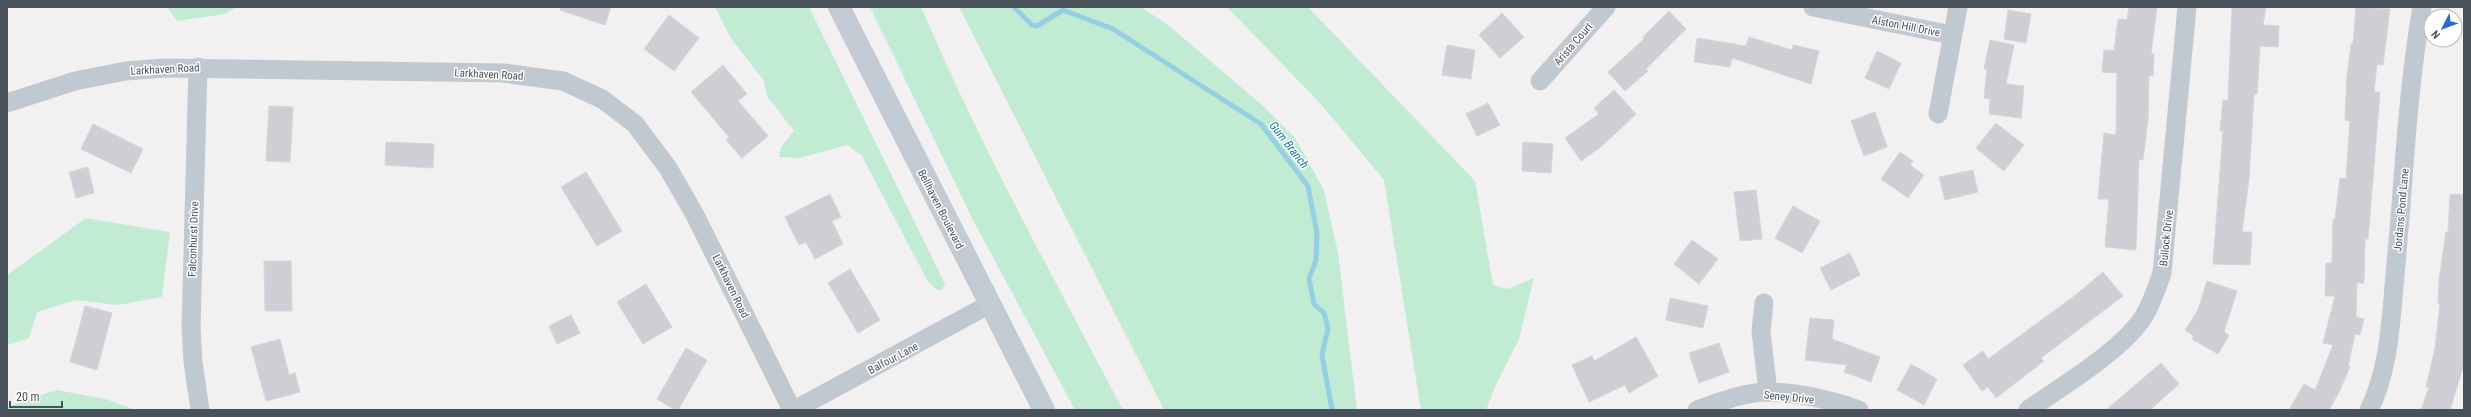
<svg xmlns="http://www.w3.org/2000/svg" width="2471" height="417" font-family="'Roboto Condensed',sans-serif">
<rect width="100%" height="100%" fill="#f2f0f0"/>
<g fill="#c2ebd4">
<polygon points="167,7 238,7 225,14 177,21"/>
<polygon points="715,7 809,7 945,284 942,290 937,290 928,282 862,156 847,145 800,158 779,157 781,147 794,131 767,96 764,81 730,37"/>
<path d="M870,7H921C980,145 1053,277 1123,410H1075L973,220Z"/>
<polygon points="959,7 1141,7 1169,26 1261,104 1295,138 1324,190 1338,253 1357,410 1164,410"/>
<polygon points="1227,7 1308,7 1475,181 1493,285 1507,289 1534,278 1519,339 1495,387 1486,410 1421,410 1384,180 1320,103"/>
<polygon points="86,218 170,232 162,297 118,305 76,300 37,312 29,338 7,345 7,275"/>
<polygon points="56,390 106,399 135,410 7,410 7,407"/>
</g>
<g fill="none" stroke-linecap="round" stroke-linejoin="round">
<polyline stroke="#94cfe4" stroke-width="5" points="1014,7 1032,25 1037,26 1063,10 1113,29 1261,124 1308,186 1317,233 1316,260 1309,279 1314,304 1324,313 1328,328 1322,355 1332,410"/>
</g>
<g fill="#cdcfd4" stroke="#d4d6da">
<polygon points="561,7 611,7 605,25 560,10"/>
<polygon points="2129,7 2157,7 2151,54 2154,54 2153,76 2149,76 2148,120 2143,160 2139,159 2136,250 2105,247 2109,199 2098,199 2104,133 2116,135 2117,73 2102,72 2104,50 2114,51 2118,19 2127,20"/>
<polygon points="2232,7 2266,7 2263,25 2279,26 2278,47 2260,46 2257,94 2254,94 2249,179 2242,232 2252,232 2250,265 2213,264 2223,131 2220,131 2223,100 2228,101"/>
<polygon points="2356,7 2390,9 2383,65 2377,64 2374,92 2380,92 2368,239 2365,239 2364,283 2357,283 2356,317 2364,319 2360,335 2355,334 2348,366 2350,367 2339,392 2329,410 2289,410 2304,384 2315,390 2333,345 2323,343 2335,296 2325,296 2326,263 2332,263 2333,219 2335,219 2340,178 2346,179 2350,121 2345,120 2347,77 2351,44 2353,44"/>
<polygon points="2008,10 2031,14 2026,43 2004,39"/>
<polygon points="1669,11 1686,29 1646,69 1648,71 1625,91 1608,72 1644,39 1643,37"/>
<polygon points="1502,13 1524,37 1500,58 1479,35"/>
<polygon points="669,15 699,38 674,71 644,49"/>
<polygon points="1749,37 1792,50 1793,45 1819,51 1811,84 1732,58 1730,67 1694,62 1697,38 1746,46"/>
<polygon points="1990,40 2014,45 2006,84 2024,86 2021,118 1989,114 1990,99 1984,98 1987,69 1984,69"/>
<polygon points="1447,45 1475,50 1471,79 1442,75"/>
<polygon points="1877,51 1901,63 1889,89 1865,78"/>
<polygon points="723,65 747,94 738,101 768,136 742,158 726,140 729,137 691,92"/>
<polygon points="1614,90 1636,114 1601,147 1581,161 1565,138 1599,114 1594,108"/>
<polygon points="1488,103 1500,125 1477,136 1466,114"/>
<polygon points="269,106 293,107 290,162 266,161"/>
<polygon points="1875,112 1887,147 1864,156 1851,121"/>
<polygon points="1996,123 2024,145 2004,171 1976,148"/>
<polygon points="93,124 143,149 131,173 81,149"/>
<polygon points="386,142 434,144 433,168 385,165"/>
<polygon points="1523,142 1553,144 1551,173 1522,171"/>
<polygon points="1900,152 1913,161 1910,165 1924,175 1908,198 1881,179"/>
<polygon points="88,167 94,193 76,198 69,172"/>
<polygon points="1973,170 1978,192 1945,200 1939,177"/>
<polygon points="586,172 622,231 597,246 561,187"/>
<polygon points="1756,190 1762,239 1740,241 1734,192"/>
<polygon points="830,194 841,217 832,221 843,244 815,259 806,242 799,245 785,217"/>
<polygon points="2450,194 2464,195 2464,364 2450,410 2421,410 2429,387 2426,387 2435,348 2440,304 2438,303 2439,280 2446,232 2448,232"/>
<polygon points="1793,206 1820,221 1802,253 1775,238"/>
<polygon points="1692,240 1718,259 1699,284 1674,264"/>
<polygon points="1850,253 1860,275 1831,290 1820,268"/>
<polygon points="264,261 291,261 292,311 265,311"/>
<polygon points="850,269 880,320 858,333 828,283"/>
<polygon points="2103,272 2123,296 2041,358 2044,361 1996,398 1988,387 1982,391 1963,365 1983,351 1988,359 2073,297"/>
<polygon points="2207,281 2237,291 2224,332 2229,335 2218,354 2192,339 2194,336 2185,330 2198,310"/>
<polygon points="646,284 672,327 643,344 617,302"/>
<polygon points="1670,298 1708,306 1703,328 1666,320"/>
<polygon points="85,306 112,313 97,370 70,362"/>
<polygon points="571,315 580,333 557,344 549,326"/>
<polygon points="1810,318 1834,320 1832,339 1880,357 1871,382 1844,372 1847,365 1805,360"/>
<polygon points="1636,337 1658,376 1629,393 1625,385 1589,402 1572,365 1592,356 1594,361"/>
<polygon points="280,339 289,375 295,373 300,392 266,401 251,347"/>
<polygon points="1719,343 1729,372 1699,383 1689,353"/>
<polygon points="686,348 707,360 678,410 675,410 657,399"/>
<polygon points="2161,363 2179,384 2150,410 2106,410"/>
<polygon points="1911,364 1937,379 1924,405 1897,390"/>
</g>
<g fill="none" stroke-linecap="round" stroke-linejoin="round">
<g stroke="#c1c9d0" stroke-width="19">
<polyline points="1813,7 1952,35"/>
<polyline points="198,67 191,327 193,362 200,410"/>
<polyline points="1540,81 1606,7"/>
<polyline points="7,103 75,81 126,71 164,68 504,73 563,81 602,99 635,124 668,168 695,215 792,410"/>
<polyline points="1938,114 1958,7"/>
<polyline points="1764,303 1761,331 1768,392"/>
<polyline points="794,410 990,304"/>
<path d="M1697,410C1719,402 1745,392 1768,392C1796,392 1833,400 1859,410"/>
<path d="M2028,410C2062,386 2123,350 2144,316C2152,303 2157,287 2162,273L2187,7"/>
<path d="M2369,410C2391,366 2391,313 2396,264C2404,179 2407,92 2422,7"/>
</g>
<polyline stroke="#c2cad4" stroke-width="22" points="839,7 1044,410"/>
</g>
<g text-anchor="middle" stroke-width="3" stroke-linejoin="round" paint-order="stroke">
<g font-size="11" fill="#49525b" stroke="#fff">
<text transform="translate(1906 26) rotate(11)" y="4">Alston Hill Drive</text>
<text transform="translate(1573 44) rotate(-49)" y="4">Arista Court</text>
<text transform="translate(165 69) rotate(-3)" y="4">Larkhaven Road</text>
<text transform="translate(489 74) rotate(3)" y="4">Larkhaven Road</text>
<text transform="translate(941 209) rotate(63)" y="4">Bellhaven Boulevard</text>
<text transform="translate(2401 210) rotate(-85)" y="4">Jordans Pond Lane</text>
<text transform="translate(2166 238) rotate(-84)" y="4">Bullock Drive</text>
<text transform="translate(193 239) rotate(-88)" y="4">Falconhurst Drive</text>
<text transform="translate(731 286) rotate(64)" y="4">Larkhaven Road</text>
<text transform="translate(893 358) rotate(-28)" y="4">Balfour Lane</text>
<text transform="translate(1789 397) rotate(6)" y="4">Seney Drive</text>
</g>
<g font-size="12" font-style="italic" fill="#1a7b9d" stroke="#fff">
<text transform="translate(1289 145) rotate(52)" y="4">Gum Branch</text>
</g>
</g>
<rect width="2471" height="417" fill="none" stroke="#49525b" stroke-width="16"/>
<g transform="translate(2443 28) rotate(228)"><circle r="19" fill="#ffffff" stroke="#b6babd"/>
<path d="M0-3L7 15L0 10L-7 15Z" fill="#2a6bd1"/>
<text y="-6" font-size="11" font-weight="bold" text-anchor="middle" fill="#49525b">N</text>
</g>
<path d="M10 401v6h52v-6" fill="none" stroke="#49525b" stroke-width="2"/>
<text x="16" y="401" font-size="12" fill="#49525b" stroke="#ffffff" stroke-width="3" paint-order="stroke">20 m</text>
</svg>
